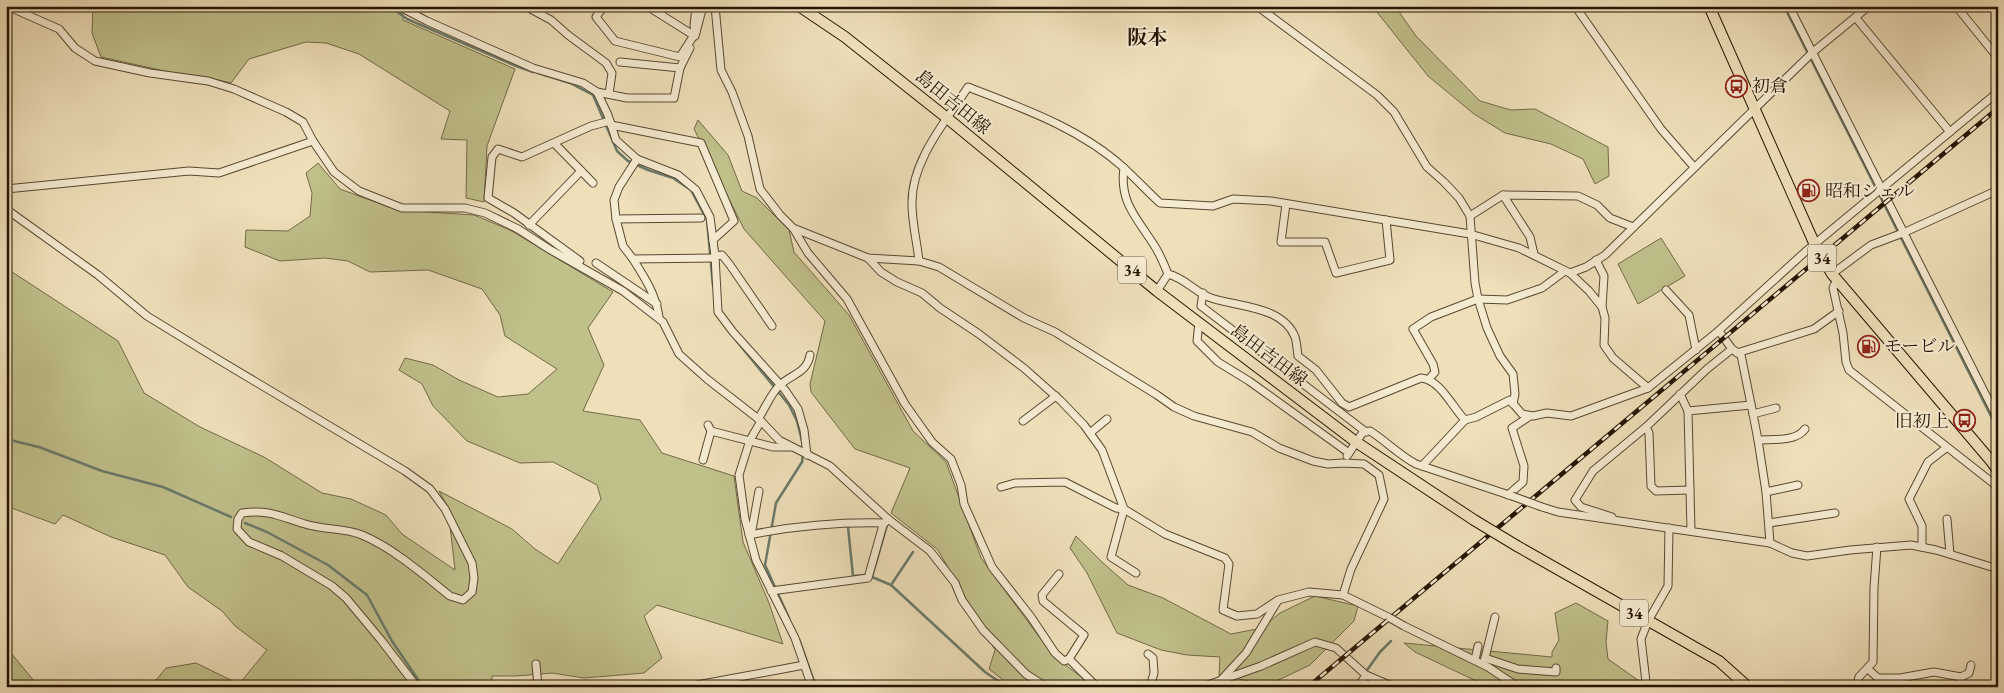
<svg xmlns="http://www.w3.org/2000/svg" width="2004" height="693" font-family="'EB Garamond','Noto Serif JP',serif">
<rect width="100%" height="100%" fill="#efe0ba"/>
<filter id="stains"><feTurbulence type="fractalNoise" baseFrequency=".004" numOctaves="4"/><feColorMatrix values="0 0 0 0 .2 0 0 0 0 .09 0 0 0 0 .02 0 0 0 .5 -.17"/></filter>
<radialGradient id="worn" r=".72"><stop offset=".6" stop-color="#630" stop-opacity="0"/><stop offset="1" stop-color="#630" stop-opacity=".3"/></radialGradient>
<g fill="#c0c08b" stroke="#726a46">
<polygon points="93,6 402,6 403,20 515,69 487,146 484,202 466,198 467,140 441,139 450,111 359,54 326,43 306,42 249,59 231,83 210,78 169,72 101,57 92,33"/>
<polygon points="1372,6 1395,6 1416,36 1480,101 1511,110 1535,109 1608,147 1609,176 1595,184 1583,159 1551,144 1505,133 1474,114 1428,76"/>
<polygon points="698,120 728,155 742,191 757,198 789,230 794,252 849,315 913,431 946,462 981,558 1040,638 1068,667 1095,687 1012,687 989,669 995,650 938,550 891,513 910,468 855,449 811,392 810,384 825,321 744,229 694,129"/>
<polygon points="318,163 340,189 397,210 474,215 510,230 613,292 588,328 604,365 583,411 640,420 662,453 734,476 743,542 769,603 783,644 657,605 644,616 662,658 644,673 584,678 552,673 516,676 492,676 492,687 150,687 166,668 196,663 239,684 267,650 235,626 222,611 188,587 165,555 111,537 63,515 55,524 6,506 6,268 118,341 144,393 200,427 264,457 322,493 351,499 386,515 402,534 455,570 450,526 452,515 439,491 512,529 535,549 558,564 601,499 597,485 553,462 520,463 467,441 433,406 422,384 399,370 405,358 433,365 459,380 498,397 528,394 557,369 505,336 500,315 482,289 428,270 370,272 348,261 325,258 280,261 245,247 246,230 288,231 310,216 312,193 306,173"/>
<polygon points="1661,238 1685,276 1638,304 1618,264"/>
<polygon points="1076,536 1102,562 1128,585 1163,598 1231,634 1262,628 1280,613 1315,596 1358,606 1354,621 1310,665 1268,685 1219,675 1220,657 1187,655 1161,650 1117,633 1087,573 1070,548"/>
<polygon points="1576,603 1608,621 1606,642 1608,659 1642,683 1640,687 1566,687 1559,682 1534,687 1489,687 1415,652 1404,643 1552,657 1552,652 1559,640 1555,613"/>
<polygon points="6,647 39,687 6,687"/>
</g>
<g fill="none" stroke-linecap="round" stroke-linejoin="round">
<g stroke="#6b7a6a" stroke-width="2.5">
<polyline points="389,6 407,19 516,66 533,72"/>
<polyline points="1784,6 1998,430"/>
<polyline points="538,73 570,83 593,95 617,151 628,161 648,170 673,178 691,190 707,220 713,286"/>
<polyline points="735,339 789,405 797,421 803,445"/>
<polyline points="6,436 14,441 39,447 102,471 163,487 231,517"/>
<polyline points="245,523 267,532 328,565 367,595 392,641 423,687"/>
<polyline points="887,525 872,577 891,585 985,672 1007,687"/>
<polyline points="848,527 853,576 866,575"/>
<polyline points="891,585 913,552"/>
<polyline points="789,618 765,565 776,503 802,462 803,453"/>
<polyline points="799,639 816,687"/>
<polyline points="1365,673 1380,652 1391,641"/>
<polyline points="1365,679 1382,687"/>
</g>
<defs>
<g id="minor">
<polyline points="7,6 59,29 75,48 95,61 150,73 208,81 234,89 286,112 303,122 313,141 334,172 359,191 402,208 465,208 485,213 518,229 549,249 623,291 663,322 679,354 707,379 761,421 779,440 830,466 888,519 930,551 955,583 962,600 983,630 1026,674 1046,687"/>
<polyline points="398,6 427,21 533,68 583,83 597,92"/>
<polyline points="525,6 551,20 568,35 606,63 612,73 609,94"/>
<polyline points="604,6 596,17 615,41 680,57 696,32 690,33 647,6"/>
<polyline points="715,6 721,70 732,92 748,136 760,189 780,215 793,228 808,253 847,299 905,404 932,442 951,459 961,485 964,504 992,567 1031,617 1055,653 1064,661 1069,659"/>
<polyline points="1257,6 1377,95 1394,112 1427,167 1444,182 1459,198 1470,216 1475,283 1478,299 1487,328 1500,356 1513,374 1515,394 1513,404"/>
<polyline points="1575,6 1661,129 1694,167"/>
<polyline points="1789,6 1998,419"/>
<polyline points="1956,6 1998,58"/>
<polyline points="1856,18 1950,132"/>
<polyline points="695,31 694,26 696,6"/>
<polyline points="695,36 703,6"/>
<polyline points="620,62 680,68 674,98 627,98 597,92 608,115 616,140 637,159"/>
<polyline points="680,68 690,48"/>
<polyline points="611,125 701,143 734,221 713,240"/>
<polyline points="555,144 593,183"/>
<path d="M1124,168C1119,202 1137,218 1154,245C1160,254 1164,264 1168,274C1185,278 1196,293 1211,298C1238,307 1283,306 1295,337C1297,343 1297,350 1298,356L1316,370L1342,403L1349,407L1421,378C1441,380 1452,407 1465,420"/>
<polyline points="6,189 189,171 219,173 313,141"/>
<polyline points="1503,195 1530,237 1534,254"/>
<polyline points="1286,204 1281,242 1325,242 1336,273 1390,260 1386,220"/>
<path d="M6,209L98,275L147,316L214,357L405,471L430,489L445,509L472,563L474,578L472,592L463,600L450,596C424,575 393,548 362,535C345,528 324,530 305,524C281,517 269,509 242,513L238,519L237,529L249,542L282,556L332,586L346,598L381,640L417,687"/>
<polyline points="1470,216 1503,195 1578,196 1597,205 1610,218 1633,227"/>
<polyline points="616,219 614,200 619,187 637,159 678,175 696,190 710,217 715,256"/>
<polyline points="529,225 581,171"/>
<polyline points="793,228 868,258 919,261 939,267 1024,318 1055,332 1157,395 1174,407 1194,416 1252,432 1279,448 1313,461 1328,464 1343,463 1364,464 1379,475 1384,499 1351,569 1343,595"/>
<polyline points="868,258 881,272 897,282 922,293 940,308 979,334 1025,369 1061,401 1084,425 1102,450 1124,509 1165,534 1225,558 1229,564 1223,610 1237,616 1257,614 1278,600 1309,592 1343,595 1390,618"/>
<polyline points="633,259 623,246 616,219 701,218"/>
<polyline points="1596,260 1604,276 1602,307"/>
<polyline points="580,261 514,213 488,198 492,157 498,149 522,157 591,126 610,121"/>
<path d="M919,261C917,242 912,223 912,204C911,161 946,121 968,87C1022,108 1080,128 1124,168C1136,179 1148,192 1160,203L1213,206L1233,199L1271,201L1470,234L1519,248L1570,273L1589,291L1602,307L1605,318L1604,345L1613,358L1648,388L1571,416L1547,413L1533,416L1522,414L1510,400L1476,417L1465,420L1422,466"/>
<polyline points="596,263 657,304"/>
<polyline points="1570,273 1586,267 1605,255 1813,52 1869,6"/>
<polyline points="1832,274 1871,245 1903,233 1998,190"/>
<polyline points="1837,279 1833,288 1843,333 1846,362 1849,370 1998,487"/>
<polyline points="1666,290 1689,315 1696,350"/>
<polyline points="1157,291 1168,274"/>
<polyline points="1203,293 1201,306 1366,432"/>
<path d="M659,317C656,295 645,278 633,259L715,258"/>
<polyline points="1199,322 1197,341 1218,362 1249,381 1349,453"/>
<polyline points="772,326 730,265 722,255 715,256 718,312 733,332 785,390 798,409 804,430 807,455"/>
<polyline points="1719,331 1732,349 1741,355 1753,414"/>
<polyline points="1737,353 1814,329 1839,311"/>
<polyline points="1429,379 1435,372 1433,364 1413,329 1431,317 1478,299 1507,300 1542,288 1565,271"/>
<polyline points="1648,388 1716,333 1805,252 1998,92"/>
<polyline points="1680,394 1688,411"/>
<path d="M758,419C765,409 771,393 780,385C792,374 807,373 810,355"/>
<polyline points="761,421 750,440 739,475 745,519 756,560 795,638 812,687"/>
<polyline points="1023,421 1056,396"/>
<polyline points="711,431 773,447 791,447"/>
<polyline points="1090,433 1107,419"/>
<polyline points="1758,440 1753,414 1776,408"/>
<path d="M1347,456L1363,432L1370,431C1386,441 1399,455 1416,464L1512,496"/>
<polyline points="703,460 711,431 708,425"/>
<polyline points="1001,487 1015,483 1065,482 1116,508 1124,509 1111,557 1136,573"/>
<polyline points="1690,490 1656,491 1651,486 1649,433 1646,427 1707,369 1732,349"/>
<path d="M1766,492L1758,440C1773,439 1796,442 1805,429"/>
<polyline points="1508,495 1523,482 1524,466 1512,428 1530,416"/>
<polyline points="1542,507 1558,512 1770,543 1792,553 1807,556 1850,550 1911,545 1936,550 1998,569"/>
<polyline points="1612,517 1581,507 1575,500 1593,471 1646,427"/>
<polyline points="1947,519 1950,554"/>
<polyline points="1769,523 1835,513"/>
<polyline points="1691,531 1688,411 1751,405"/>
<path d="M749,535C794,526 838,522 884,523"/>
<polyline points="751,535 759,491"/>
<polyline points="1770,543 1766,492 1798,485"/>
<polyline points="1922,547 1922,526 1909,499 1928,462 1946,448"/>
<polyline points="1059,574 1042,595 1043,601 1084,635 1069,659 1097,687"/>
<polyline points="771,591 868,578 883,525 888,519"/>
<polyline points="1404,626 1488,667 1518,687"/>
<polyline points="1148,654 1153,658 1154,673 1150,687"/>
<polyline points="1485,658 1518,669 1556,672 1556,668"/>
<polyline points="1475,660 1478,646"/>
<polyline points="1484,662 1495,617"/>
<polyline points="536,664 538,687"/>
<polyline points="1868,669 1878,678 1900,678 1934,672 1961,677 1962,687"/>
<polyline points="1961,677 1969,673 1971,665"/>
<polyline points="1222,679 1246,653 1277,602"/>
<polyline points="686,687 804,665"/>
<polyline points="1139,687 1150,686"/>
<polyline points="1202,687 1261,666 1315,642 1336,648 1366,675 1394,687"/>
<polyline points="1358,687 1366,675"/>
<polyline points="1644,687 1646,682 1641,639 1648,621 1668,586 1669,528"/>
<polyline points="1856,687 1859,677 1873,662 1874,587 1877,547"/>
</g>
<g id="primary">
<polyline points="799,6 845,37 947,118 1157,291 1356,442 1474,520"/>
<polyline points="1709,6 1815,245 1832,274 1991,461 1998,471"/>
<polyline points="1517,546 1719,661 1748,687"/>
</g>
</defs>
<use href="#minor" stroke="#584830" stroke-width="9"/>
<use href="#primary" stroke="#251502" stroke-width="12"/>
<use href="#minor" stroke="#f5ebd2" stroke-width="7"/>
<use href="#primary" stroke="#efe0ba" stroke-width="10"/>
<defs>
<polyline id="rail" points="1308,687 1998,108"/>
</defs>
<use href="#rail" stroke="#251502" stroke-width="4.5"/>
<use href="#rail" stroke="#f5ebd2" stroke-width="2.5" stroke-dasharray="8" stroke-linecap="butt"/>
<defs>
<g id="minor-bridge">
<polyline points="1512,496 1542,507"/>
<polyline points="1390,618 1404,626"/>
</g>
<polyline id="primary-bridge" points="1474,520 1517,546"/>
</defs>
<use href="#minor-bridge" stroke="#584830" stroke-width="9" stroke-linecap="butt"/>
<use href="#primary-bridge" stroke="#251502" stroke-width="12" stroke-linecap="butt"/>
<use href="#minor-bridge" stroke="#f5ebd2" stroke-width="7"/>
<use href="#primary-bridge" stroke="#efe0ba" stroke-width="10"/>
</g>
<defs>
<symbol id="bus-ring" viewBox="-11 -11 22 22"><circle r="9.5" fill="#f5ebd2" stroke="#8f2418" stroke-width="1.5"/><path d="M-5-6H5V4H4V6H2V4H-2V6H-4V4H-5ZM-3.5-4V0h7V-4ZM-3.5 1.2v1.5H-2V1.2ZM2 1.2v1.5H3.5V1.2Z" fill="#8f2418"/></symbol>
<symbol id="fuel-ring" viewBox="-11 -11 22 22"><circle r="9.5" fill="#f5ebd2" stroke="#8f2418" stroke-width="1.5"/><path d="M-5.5-6h7V0h2V4h1.3V-2.5L3-4.5l.8-.8L6-3V5H2.5V1h-1V6h-7ZM-4.2-4.7v3.2H.2V-4.7Z" fill="#8f2418"/></symbol>
</defs>
<g fill-rule="evenodd">
<use href="#bus-ring" x="1724" y="74" width="25" height="25"/>
<use href="#fuel-ring" x="1796" y="178" width="25" height="25"/>
<use href="#fuel-ring" x="1856" y="334" width="25" height="25"/>
<use href="#bus-ring" x="1952" y="408" width="25" height="25"/>
</g>
<g text-anchor="middle" stroke-width="4" stroke-linejoin="round" paint-order="stroke">
<g fill="#f5ebd2" stroke="#635540" stroke-width="1">
<rect x="1808" y="244.5" width="28" height="27" rx="4"/>
<rect x="1118" y="256.5" width="28" height="27" rx="4"/>
<rect x="1620" y="599.5" width="28" height="27" rx="4"/>
</g>
<g font-size="16" font-weight="bold" fill="#251502">
<text x="1822" y="264">34</text>
<text x="1132" y="276">34</text>
<text x="1634" y="619">34</text>
</g>
<g font-size="18" fill="#251502" stroke="#f5ebd2" text-anchor="start">
<text x="1752" y="92">初倉</text>
<text x="1825" y="197">昭和シェル</text>
<text x="1884" y="352">モービル</text>
<text x="1949" y="427" text-anchor="end">旧初上</text>
</g>
<g font-size="18" fill="#251502" stroke="#f5ebd2">
<text transform="translate(953 102) rotate(39)" y="6">島田吉田線</text>
<text transform="translate(1269 355) rotate(37)" y="6">島田吉田線</text>
</g>
<g font-size="20" font-weight="bold" fill="#251502" stroke="#f5ebd2">
<text x="1147" y="44">阪本</text>
</g>
</g>
<rect width="2004" height="693" fill="none" stroke="#efe0ba" stroke-width="25"/>
<rect x="8" y="8" width="1989" height="678" fill="none" stroke="#251502" stroke-width="2.5"/>
<rect x="12" y="12" width="1979" height="668" fill="none" stroke="#251502"/>
<rect width="100%" height="100%" filter="url(#stains)"/>
<rect width="100%" height="100%" fill="url(#worn)"/>
</svg>
